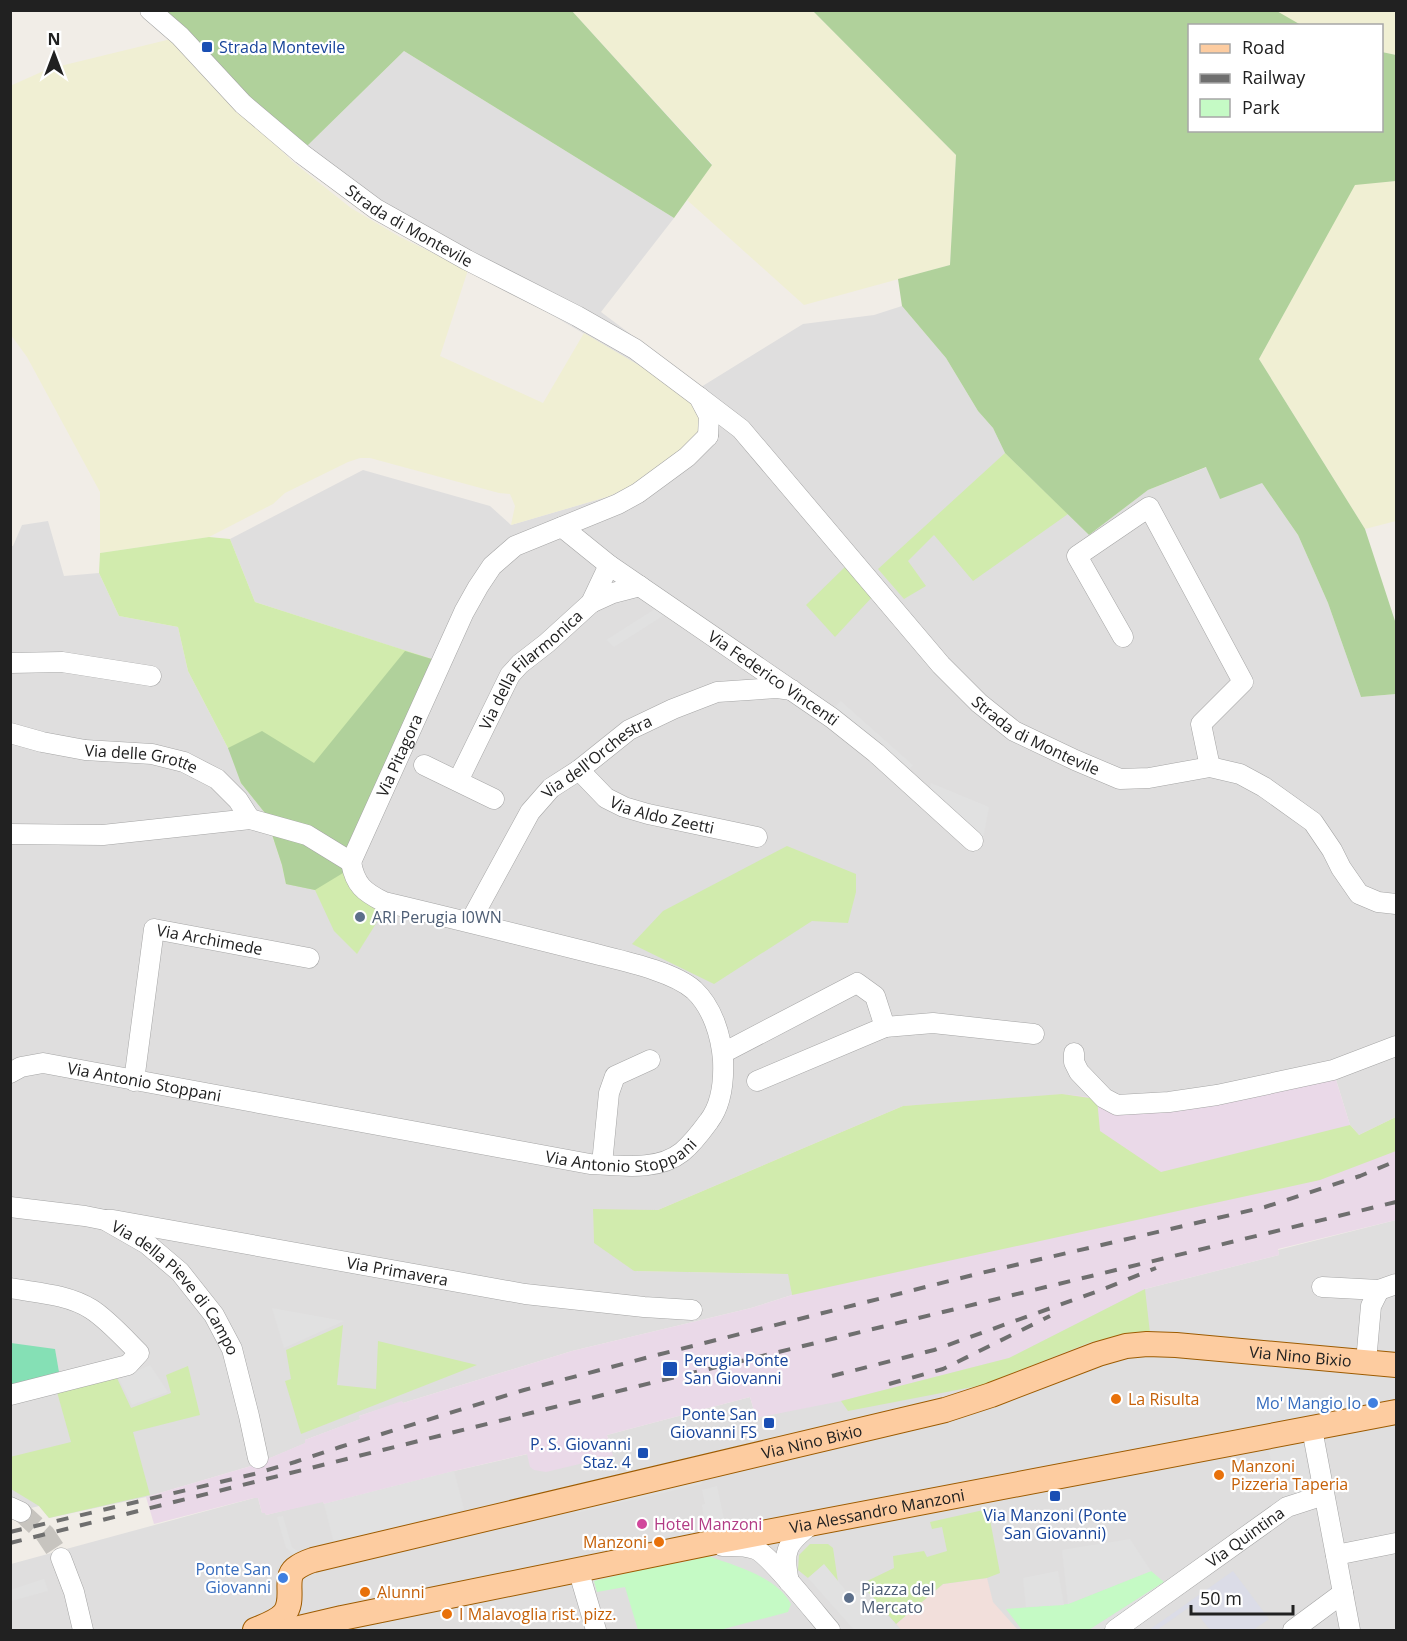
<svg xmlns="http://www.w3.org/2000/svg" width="1407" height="1641" font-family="'Open Sans',sans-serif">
<rect width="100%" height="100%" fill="#f1ede7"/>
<g fill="#dfdede">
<polygon points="404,51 674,218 601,312 701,387 803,324 874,315 902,306 946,358 978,411 993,428 1005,453 1089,535 1148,490 1207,467 1262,483 1298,535 1328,603 1361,697 1396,694 1396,1117 1359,1135 1350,1125 1333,1070 1217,1095 903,1106 658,1210 593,1210 634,1271 789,1274 792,1295 751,1308 572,1351 403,1403 402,1402 359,1416 361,1419 305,1440 306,1443 251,1466 146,1497 49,1518 39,1506 11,1513 10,546 13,546 22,525 48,521 64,576 99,573 119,616 178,627 188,671 230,752 241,783 265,813 282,865 286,883 348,853 434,660 255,602 230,539 363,470 490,506 511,525 610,496 654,474 688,394 469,267 306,147"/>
<polygon points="1396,1220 1396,1630 11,1630 11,1564 254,1498 258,1498 262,1513 265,1512 266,1515 323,1501 324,1504 454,1471 528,1454 612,1456 607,1435 750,1397 756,1418 1145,1289 1279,1255 1278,1250"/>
</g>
<polygon fill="#ead9e8" points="1333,1070 1350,1125 1359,1135 1396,1117 1396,1220 1278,1249 1279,1255 1145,1289 1009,1358 841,1401 756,1418 750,1397 607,1435 613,1456 546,1472 534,1470 530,1467 527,1454 454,1471 324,1504 323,1502 266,1515 265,1513 262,1513 258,1498 254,1498 154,1524 146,1497 251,1466 305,1443 305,1440 360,1419 359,1416 402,1401 403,1403 572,1351 751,1308 792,1295 788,1274 634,1271 594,1243 593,1209 658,1210 903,1106 1062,1094 1093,1097 1117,1105"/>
<polygon fill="#f2dfdb" points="987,1578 993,1602 1018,1630 901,1630 896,1624 943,1584"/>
<g fill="#f0efd3">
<polygon points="572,11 813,11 956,155 950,265 804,305 687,200 712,164"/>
<polygon points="1275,11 1396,11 1396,55 1382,52 1382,26 1301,25"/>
<polygon points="171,39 293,162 351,208 400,237 468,270 440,356 543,403 584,333 688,394 697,407 702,434 654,474 610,496 511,525 515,506 510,494 499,493 370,458 360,458 348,462 285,493 273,504 209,537 100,553 100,492 27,357 11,335 10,86 48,69"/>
<polygon points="1396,181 1396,521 1365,529 1259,359 1355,184"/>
</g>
<g fill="#d1ebad">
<polygon points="1005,453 1068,514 973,581 934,535 908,561 926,586 904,599 878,569"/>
<polygon points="209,537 230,539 255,602 435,660 348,853 343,873 360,898 382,914 357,954 334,931 315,890 286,884 282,865 265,813 241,783 230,752 188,671 178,627 119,616 99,573 100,553"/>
<polygon points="847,565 874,595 835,637 806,605"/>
<polygon points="787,846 856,874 856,892 848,923 812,921 714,984 632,944 663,911"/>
<polygon points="1062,1094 1097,1099 1100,1131 1161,1172 1350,1125 1359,1135 1396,1117 1396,1151 1320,1180 792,1295 788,1274 634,1271 594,1243 593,1209 658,1210 903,1106"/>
<polygon points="1145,1289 1150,1333 1091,1342 983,1385 848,1411 841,1401 1009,1358"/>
<polygon points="343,1325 337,1385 376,1389 378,1341 477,1365 301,1434 285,1381 291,1379 286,1350"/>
<polygon points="188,1366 200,1415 133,1432 150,1495 49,1518 39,1506 11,1489 10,1457 71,1442 57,1392 116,1376 131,1408 171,1393 166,1375"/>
<polygon points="988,1509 1000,1573 987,1578 943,1584 896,1624 867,1591 863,1583 894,1568 893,1556 924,1551 927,1557 947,1551 942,1527 932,1529 930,1522"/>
<polygon points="810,1544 828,1544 833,1548 838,1582 824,1565 808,1578 798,1570 799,1555"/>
</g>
<g fill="#b0d19b">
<polygon points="1275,10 1301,25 1190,26 1190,130 1382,130 1382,52 1396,55 1396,181 1355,185 1259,359 1365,529 1396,624 1396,694 1361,697 1328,603 1298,535 1262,483 1220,499 1206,467 1148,490 1089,535 1005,453 993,428 978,411 946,358 902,306 898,279 950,265 956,155 813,11"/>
<polygon points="163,11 572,11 712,165 674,218 404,51 306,147 180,36"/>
<polygon points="405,651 435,660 348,853 343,873 315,890 286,884 282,865 265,813 241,783 228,748 262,731 314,763"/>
</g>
<g fill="#c5fac5">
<path d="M708,1556C736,1566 777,1577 791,1604L788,1612L720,1630H638L625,1587L597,1592L594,1581L674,1562L680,1563Z"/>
<polygon points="1151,1571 1164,1582 1089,1630 1022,1630 1006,1609 1068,1604"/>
</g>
<polygon fill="#85e0b5" points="11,1343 55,1349 60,1378 11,1388"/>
<g fill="#e1e1e1">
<polygon points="658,607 666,614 614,647 606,640"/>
<polygon points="841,701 913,765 907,773 833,709"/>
<polygon points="931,783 989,807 983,839 929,792"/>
<polygon points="272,1308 344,1321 284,1348"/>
<polygon points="150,1365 168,1392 132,1405 119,1379"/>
<polygon points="1301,1431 1314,1501 1286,1504 1264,1438"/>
<polygon points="454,1471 464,1509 334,1543 324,1504"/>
<polygon points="699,1473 702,1484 576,1513 572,1504"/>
<polygon points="717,1486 725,1524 711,1526 710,1521 704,1518 702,1505 705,1504 702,1490"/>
<polygon points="283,1516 292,1547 303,1555 296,1556 286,1548 277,1517"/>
<polygon points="1130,1539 1151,1571 1068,1604 1062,1550"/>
<polygon points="824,1564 849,1594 867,1591 901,1630 854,1630 808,1578"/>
<polygon points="1058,1571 1064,1605 1026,1607 1023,1578"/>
<polygon points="44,1579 48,1591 11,1601 11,1590"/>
<polygon points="1164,1582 1168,1589 1110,1630 1089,1630"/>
</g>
<polygon fill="#dbdce7" points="1233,1571 1269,1619 1253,1630 1210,1630 1191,1606 1157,1630 1149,1630"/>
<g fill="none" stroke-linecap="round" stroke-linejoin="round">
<polyline stroke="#c7c4bf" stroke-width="20" stroke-dasharray="20 10" stroke-linecap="butt" points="21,1512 45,1534 61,1558"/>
<defs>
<g id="minor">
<path id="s1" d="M150,10L180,36L243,104L302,154L376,209L467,260L577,316L635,349L699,397L709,416L708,436"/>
<path id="s2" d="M699,397L741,429L941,665L979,703L1014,731L1075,760L1120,779L1149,778L1210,767L1240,774L1264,787L1313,822L1332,850L1341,868L1359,894L1378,902L1396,904"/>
<path id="s3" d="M562,527L609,565L832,718L876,753L973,841"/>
<polyline points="591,603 613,593 640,586"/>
<polyline points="1123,637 1077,556 1149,507 1243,682 1201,724 1210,767"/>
<polyline points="10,663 62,662 151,676"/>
<path id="s4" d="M10,733L42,742L85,750L152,754L184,762L217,779L238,800L250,819"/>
<polyline points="424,765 494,799"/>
<path id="s5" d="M579,770L606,798L624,807L648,814L757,837"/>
<path id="s6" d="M458,781L510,675L520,664L547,643L591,603L609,565"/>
<polyline points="10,834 103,835 250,819 307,835 351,862"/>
<path id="s7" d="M351,862L464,612L478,587L492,566L515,546L618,504L638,493L687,457L708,436"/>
<path id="s8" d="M470,922L530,812L551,788L579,770L629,730L673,709L717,692L777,688L792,690"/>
<polyline points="723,1053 857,983 875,996 885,1027 933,1023 1034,1034"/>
<polyline points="1074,1053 1074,1062 1079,1072 1104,1098 1117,1105 1169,1102 1217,1095 1333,1070 1396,1046"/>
<path id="s9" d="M10,1073L21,1067L43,1063L590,1164C619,1165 657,1172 682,1152C693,1143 701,1132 709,1121C722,1104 724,1082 723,1060C721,1036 713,1008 694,990C671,970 618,960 588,952C520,935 452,918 384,902C364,892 355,885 351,862"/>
<path id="s10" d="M134,1081L154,929L309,958"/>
<polyline points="757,1081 885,1027"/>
<polyline points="602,1164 609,1093 615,1076 650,1060"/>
<path id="s11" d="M10,1207L85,1216L105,1220L147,1244L180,1272L214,1315L232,1349L249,1416L258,1458"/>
<path id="s12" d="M105,1220H113L525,1294L644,1307L692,1310"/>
<polyline points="1322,1287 1379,1290 1396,1284"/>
<path d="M10,1288C37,1293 67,1294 91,1309C107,1319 125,1339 139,1353L128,1365L10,1395"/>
<polyline points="1366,1362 1371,1306 1379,1290"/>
<polyline points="1312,1429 1350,1630"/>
<polyline points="10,1507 21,1512"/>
<path d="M722,1546C733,1546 744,1545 755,1549C769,1554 817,1615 830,1630"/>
<polyline points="1336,1555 1396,1543"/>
<polyline points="61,1558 74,1592 83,1630"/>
<polyline points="578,1569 596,1630"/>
<path d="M789,1582C782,1549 787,1543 813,1523"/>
<path id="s13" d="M1115,1630L1287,1507L1324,1495"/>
<polyline points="1293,1630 1343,1593"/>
</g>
<g id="major">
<path id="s14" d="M255,1630C264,1626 277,1622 284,1614C296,1600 283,1579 295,1569C300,1565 307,1562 313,1560L945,1410L991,1395L1098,1354L1126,1346L1147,1344L1176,1345L1396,1365"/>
<path id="s15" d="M291,1630L342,1618L720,1541L1396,1412"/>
</g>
</defs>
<use href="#minor" stroke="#a5a5a5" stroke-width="21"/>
<use href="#major" stroke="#9d5b00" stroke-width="26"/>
<use href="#minor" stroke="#fff" stroke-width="20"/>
<use href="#major" stroke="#fdcca0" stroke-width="24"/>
<g stroke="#6f6f6f" stroke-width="4" stroke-dasharray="12 12" stroke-linecap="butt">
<polyline points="832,1376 934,1350 1101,1290 1156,1268"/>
<polyline points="889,1384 943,1369 1050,1316"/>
<polyline points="10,1532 254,1474 295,1462 340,1447 524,1390 653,1356 981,1273 1265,1207 1360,1176 1396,1161"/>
<polyline points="10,1543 659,1381 1396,1202"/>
</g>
</g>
<g fill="#1a4fb4" stroke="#fff" stroke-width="2">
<rect x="201" y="41" width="12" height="12" rx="3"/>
<rect x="662" y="1361" width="16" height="16" rx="3"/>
<rect x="763" y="1417" width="12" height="12" rx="3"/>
<rect x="637" y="1447" width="12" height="12" rx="3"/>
<rect x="1049" y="1490" width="12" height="12" rx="3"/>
</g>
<g fill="#5c6f8a" stroke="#fff" stroke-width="2">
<circle cx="360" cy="917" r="6"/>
<circle cx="849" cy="1598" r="6"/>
</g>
<g fill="#e8710a" stroke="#fff" stroke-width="2">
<circle cx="1116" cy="1399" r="6"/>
<circle cx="1219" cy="1475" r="6"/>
<circle cx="659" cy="1542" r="6"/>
<circle cx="365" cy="1592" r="6"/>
<circle cx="447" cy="1614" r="6"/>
</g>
<g fill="#3f7fe0" stroke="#fff" stroke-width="2">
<circle cx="1373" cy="1403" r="6"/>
<circle cx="283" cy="1578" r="6"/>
</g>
<circle fill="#d1479c" stroke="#fff" stroke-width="2" cx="642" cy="1524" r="6"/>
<g text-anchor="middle" stroke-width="4.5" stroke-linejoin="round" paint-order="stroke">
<g font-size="16" fill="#164399" stroke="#fff" text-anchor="start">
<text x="219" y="53">Strada Montevile</text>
<text x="684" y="1366">Perugia Ponte<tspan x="684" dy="18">San Giovanni</tspan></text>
<text x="757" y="1420" text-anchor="end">Ponte San<tspan x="757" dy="18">Giovanni FS</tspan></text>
<text x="631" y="1450" text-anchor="end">P. S. Giovanni<tspan x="631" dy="18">Staz. 4</tspan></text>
<text x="1055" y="1521" text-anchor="middle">Via Manzoni (Ponte<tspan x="1055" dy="18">San Giovanni)</tspan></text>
</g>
<g font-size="16" fill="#212121" stroke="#fff">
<text dy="6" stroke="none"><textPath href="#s1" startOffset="339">Strada di Montevile</textPath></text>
<text dy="6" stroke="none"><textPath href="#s6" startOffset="135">Via della Filarmonica</textPath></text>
<text dy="6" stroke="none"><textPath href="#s3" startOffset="260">Via Federico Vincenti</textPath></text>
<text dy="6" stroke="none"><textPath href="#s2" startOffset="482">Strada di Montevile</textPath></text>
<text dy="6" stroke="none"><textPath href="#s7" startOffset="117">Via Pitagora</textPath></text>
<text dy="6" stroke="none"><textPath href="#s8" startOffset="213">Via dell'Orchestra</textPath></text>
<text dy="6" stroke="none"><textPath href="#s4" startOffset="134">Via delle Grotte</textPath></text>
<text dy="6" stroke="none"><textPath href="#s5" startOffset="98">Via Aldo Zeetti</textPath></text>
<text dy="6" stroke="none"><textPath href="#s10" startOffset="210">Via Archimede</textPath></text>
<text dy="6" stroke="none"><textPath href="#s9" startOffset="138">Via Antonio Stoppani</textPath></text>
<text dy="6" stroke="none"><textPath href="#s9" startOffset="624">Via Antonio Stoppani</textPath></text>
<text dy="6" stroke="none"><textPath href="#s12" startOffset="297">Via Primavera</textPath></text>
<text dy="6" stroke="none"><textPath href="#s11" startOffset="196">Via della Pieve di Campo</textPath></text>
<text dy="6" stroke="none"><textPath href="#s14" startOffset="1118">Via Nino Bixio</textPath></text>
<text dy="6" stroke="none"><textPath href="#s14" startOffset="614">Via Nino Bixio</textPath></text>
<text dy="6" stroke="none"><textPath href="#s15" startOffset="598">Via Alessandro Manzoni</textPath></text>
<text dy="6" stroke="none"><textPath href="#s13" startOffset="160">Via Quintina</textPath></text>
</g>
<g font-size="16" fill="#4e5e75" stroke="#fff" text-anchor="start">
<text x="372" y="923">ARI Perugia I0WN</text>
<text x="861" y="1595">Piazza del<tspan x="861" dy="18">Mercato</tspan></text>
</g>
<g font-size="16" fill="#c56008" stroke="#fff" text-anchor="start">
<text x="1128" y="1405">La Risulta</text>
<text x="1231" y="1472">Manzoni<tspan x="1231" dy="18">Pizzeria Taperia</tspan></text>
<text x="647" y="1548" text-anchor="end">Manzoni</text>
<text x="377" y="1598">Alunni</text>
<text x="459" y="1620">I Malavoglia rist. pizz.</text>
</g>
<g font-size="16" fill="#366cbe" stroke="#fff" text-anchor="end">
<text x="1361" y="1409">Mo' Mangio Io</text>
<text x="271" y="1575">Ponte San<tspan x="271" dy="18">Giovanni</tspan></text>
</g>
<g font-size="16" fill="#b23c85" stroke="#fff" text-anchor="start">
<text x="654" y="1530">Hotel Manzoni</text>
</g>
</g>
<rect width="1407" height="1641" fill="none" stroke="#212121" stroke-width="24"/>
<rect x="1188" y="24" width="195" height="108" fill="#ffffff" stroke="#a6a6a6" stroke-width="1.5"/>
<rect x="1200" y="44" width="30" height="9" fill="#fdcca0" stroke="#a6a6a6" stroke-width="1.5"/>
<text x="1242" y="54" font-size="18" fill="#212121">Road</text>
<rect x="1200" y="74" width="30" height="9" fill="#6f6f6f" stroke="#a6a6a6" stroke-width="1.5"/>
<text x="1242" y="84" font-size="18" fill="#212121">Railway</text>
<rect x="1200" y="99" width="30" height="18" fill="#c5fac5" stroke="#a6a6a6" stroke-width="1.5"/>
<text x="1242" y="114" font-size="18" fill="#212121">Park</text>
<g transform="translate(54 54)" stroke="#ffffff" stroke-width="4.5" paint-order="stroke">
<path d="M0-4.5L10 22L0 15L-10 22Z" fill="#212121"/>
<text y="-9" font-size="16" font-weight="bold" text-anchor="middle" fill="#212121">N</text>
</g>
<path d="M1191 1605v9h102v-9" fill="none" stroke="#212121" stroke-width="3"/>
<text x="1200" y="1605" font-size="18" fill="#212121" stroke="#ffffff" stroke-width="4.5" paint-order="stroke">50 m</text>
</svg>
